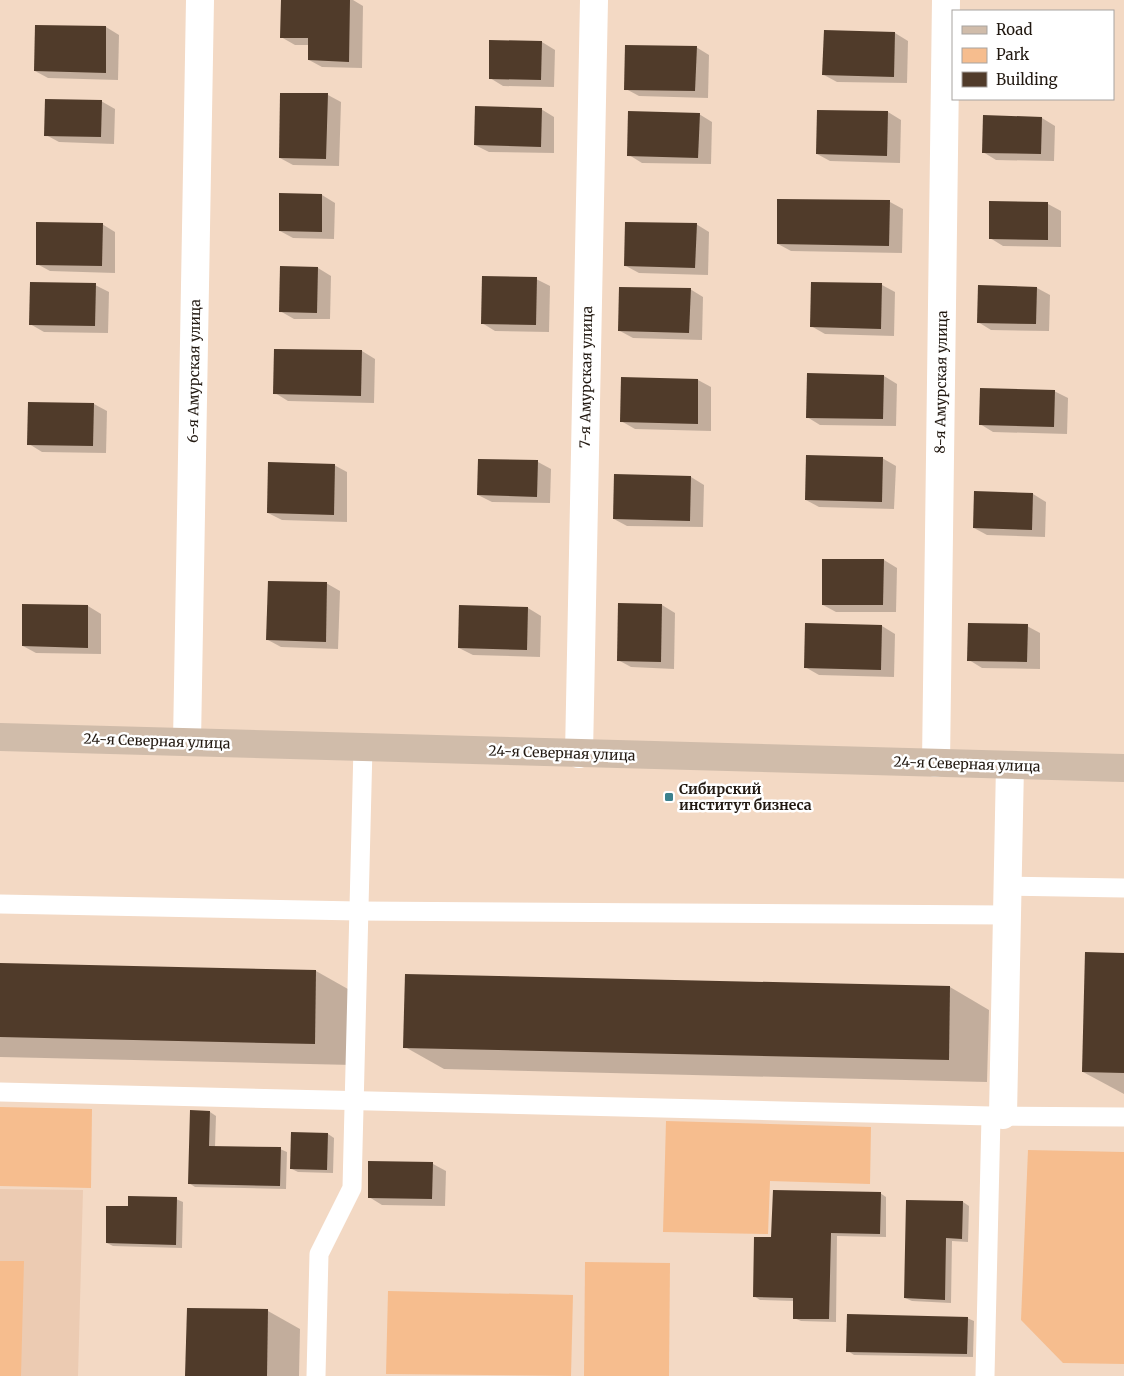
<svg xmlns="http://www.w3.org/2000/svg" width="1124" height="1376" font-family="Merriweather,serif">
<rect width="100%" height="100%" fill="#f3d9c4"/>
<polygon fill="#eccbb2" points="0,1189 83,1190 78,1376 0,1376"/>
<g fill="#f6bd8e">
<polygon points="0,1107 92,1109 91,1188 0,1186"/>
<polygon points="666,1121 871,1127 870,1184 770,1181 768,1234 663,1232"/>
<polygon points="1028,1150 1124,1152 1124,1364 1063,1363 1021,1320"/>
<polygon points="0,1261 24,1261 21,1376 0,1376"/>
<polygon points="585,1262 670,1263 669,1376 584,1376"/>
<polygon points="388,1291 573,1295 571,1376 386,1374"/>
</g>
<g fill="#0003">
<polygon points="282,0 353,0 363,6 362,68 322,67 309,60 310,45 295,45 281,37"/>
<polygon points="106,27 119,35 118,80 48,78 35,71"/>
<polygon points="895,33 908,41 907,83 837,82 824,75"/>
<polygon points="542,42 555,50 554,87 503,86 490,78"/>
<polygon points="696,47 709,55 708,98 639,96 626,89"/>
<polygon points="328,95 341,102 339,166 293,165 280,158"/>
<polygon points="101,101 115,109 114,144 59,142 46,135"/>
<polygon points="541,109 554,117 554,153 489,152 475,145"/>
<polygon points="888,112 901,120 900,163 830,161 817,154"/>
<polygon points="699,114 712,122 711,164 642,163 629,155"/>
<polygon points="1042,118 1055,126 1054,161 996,160 983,152"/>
<polygon points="322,195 335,203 334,239 293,238 280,231"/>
<polygon points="890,202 903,209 902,253 791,251 778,244"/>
<polygon points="990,202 1048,204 1061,211 1061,247 1003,246 990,238"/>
<polygon points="102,224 115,232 115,273 50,271 37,264"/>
<polygon points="696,224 709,232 708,275 639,273 626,266"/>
<polygon points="318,268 331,276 330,319 294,319 280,311"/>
<polygon points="536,279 550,286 549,332 495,331 482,323"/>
<polygon points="812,283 882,285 895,292 894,336 825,334 811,326"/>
<polygon points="95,285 109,292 108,333 44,332 30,324"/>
<polygon points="1037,288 1050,295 1049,331 991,330 978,322"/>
<polygon points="690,289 703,297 702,340 633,338 620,331"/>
<polygon points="362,351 375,359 374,403 288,401 275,393"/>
<polygon points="884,376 897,384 896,426 820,425 807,417"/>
<polygon points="623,378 698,380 711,387 711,431 635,429 621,421"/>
<polygon points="1054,391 1068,398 1067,434 993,432 980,424"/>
<polygon points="94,404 107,411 106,453 42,452 29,444"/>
<polygon points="882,458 896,466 894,509 819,507 806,500"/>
<polygon points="538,462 551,469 550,503 492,502 478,495"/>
<polygon points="334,465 347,472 347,522 282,520 268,513"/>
<polygon points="691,477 704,485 703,527 627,526 614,519"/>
<polygon points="1033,494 1046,502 1045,537 987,535 974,528"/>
<polygon points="884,560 897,568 896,612 836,612 823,605"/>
<polygon points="326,583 340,591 338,649 281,647 268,640"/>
<polygon points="24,605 88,606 101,614 101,654 36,653 23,646"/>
<polygon points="662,605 675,613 674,669 631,667 618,660"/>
<polygon points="528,608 541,616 540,657 473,655 459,648"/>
<polygon points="806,624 882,626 895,634 894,677 819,675 805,667"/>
<polygon points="1027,626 1040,633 1040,669 982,668 969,660"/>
<polygon points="1124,954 1124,1094 1083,1072"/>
<polygon points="0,964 316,971 355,993 353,1065 0,1057"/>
<polygon points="950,987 989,1010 987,1082 444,1069 405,1047"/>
<polygon points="210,1112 216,1116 215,1147 280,1149 287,1152 286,1189 195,1187 189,1183"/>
<polygon points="328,1134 334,1138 333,1173 298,1172 292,1169"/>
<polygon points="433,1164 446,1171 445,1206 382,1205 369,1197"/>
<polygon points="880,1193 886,1197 886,1237 837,1236 836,1322 801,1321 794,1318 795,1301 760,1300 754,1296 773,1238"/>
<polygon points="176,1199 183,1202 182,1248 113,1246 107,1243 129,1208"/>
<polygon points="963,1202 969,1206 968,1242 952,1241 951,1303 912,1301 905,1298"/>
<polygon points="268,1311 300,1329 299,1376 186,1376"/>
<polygon points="967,1318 974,1321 973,1357 854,1355 848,1351"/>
</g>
<g fill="#503b2a">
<polygon points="281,0 350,0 349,62 308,60 308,38 280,38"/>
<polygon points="35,25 106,26 106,73 34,71"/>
<polygon points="824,30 895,32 894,77 822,75"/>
<polygon points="489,40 542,41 541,80 489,79"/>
<polygon points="625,45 697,46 695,91 624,90"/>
<polygon points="280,93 328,93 326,159 279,158"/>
<polygon points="45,99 102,100 101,137 44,136"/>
<polygon points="475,106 542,108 541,147 474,145"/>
<polygon points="817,110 888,111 887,156 816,154"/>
<polygon points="628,111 700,113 698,158 627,156"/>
<polygon points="983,115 1042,117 1041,154 982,153"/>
<polygon points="279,193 322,194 322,232 279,231"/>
<polygon points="777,199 890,200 889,246 777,244"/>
<polygon points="989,201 1048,202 1048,240 989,239"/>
<polygon points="36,222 103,223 102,266 36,265"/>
<polygon points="625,222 697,223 695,268 624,266"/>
<polygon points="280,266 318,267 317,313 279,312"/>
<polygon points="482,276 537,277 536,325 481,324"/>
<polygon points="30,282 96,283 95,326 29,325"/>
<polygon points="811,282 882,283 881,329 810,327"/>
<polygon points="978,285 1037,287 1036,324 977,323"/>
<polygon points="619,287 691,288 689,333 618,331"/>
<polygon points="274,349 362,350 361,396 273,394"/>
<polygon points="807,373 884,375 883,419 806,418"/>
<polygon points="621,377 698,379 698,424 620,422"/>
<polygon points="980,388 1055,390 1054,427 979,425"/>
<polygon points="28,402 94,403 93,446 27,445"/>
<polygon points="806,455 883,457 882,502 805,500"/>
<polygon points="478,459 538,460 537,497 477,495"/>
<polygon points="268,462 335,464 334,515 267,513"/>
<polygon points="614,474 691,476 690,521 613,519"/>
<polygon points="974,491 1033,493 1032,530 973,528"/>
<polygon points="822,559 884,559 883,605 822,605"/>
<polygon points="268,581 327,582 326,642 266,640"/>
<polygon points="618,603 662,604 661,662 617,661"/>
<polygon points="22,604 88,605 88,648 22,646"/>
<polygon points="459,605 528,607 527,650 458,648"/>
<polygon points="805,623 882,625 881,670 804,668"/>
<polygon points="968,623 1028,624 1027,662 967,661"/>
<polygon points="1085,952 1124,953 1124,1073 1082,1072"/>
<polygon points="0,963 316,970 315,1044 0,1037"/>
<polygon points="405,974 950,986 949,1060 403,1048"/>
<polygon points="190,1110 210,1111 209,1146 281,1147 280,1186 188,1184"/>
<polygon points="291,1132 328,1133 327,1170 290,1169"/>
<polygon points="368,1161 433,1162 432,1199 368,1198"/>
<polygon points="773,1190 881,1192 880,1234 831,1233 829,1319 793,1319 793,1298 753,1297 754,1237 771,1237"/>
<polygon points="128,1196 177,1197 176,1245 106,1243 106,1206 128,1206"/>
<polygon points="906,1200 963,1201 962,1239 946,1238 945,1300 904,1298"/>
<polygon points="187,1308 268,1309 267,1376 185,1376"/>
<polygon points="847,1314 968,1317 967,1354 846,1352"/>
</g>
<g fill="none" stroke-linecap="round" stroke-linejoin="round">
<g stroke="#fff" stroke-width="19">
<polyline points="1008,886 1124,888"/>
<polyline points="0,904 358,911 1007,915"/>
<polyline points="0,1092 991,1116 1124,1117"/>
<polyline points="316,1376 319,1254 352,1188 363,747"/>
<polyline points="985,1376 991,1116"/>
</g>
<g stroke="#fff" stroke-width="28">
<polyline points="187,742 200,0"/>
<polyline points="579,754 594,0"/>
<polyline points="936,763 946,0"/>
<polyline points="1003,1115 1010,765"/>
</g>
<polyline stroke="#d0bcaa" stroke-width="28" points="0,737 1124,768"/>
</g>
<rect fill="#3c818d" stroke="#fff" stroke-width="2" x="664" y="792" width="10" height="10" rx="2.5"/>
<g text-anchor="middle" stroke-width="5" stroke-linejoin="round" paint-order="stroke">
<g font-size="14" fill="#221911" stroke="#fff">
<text transform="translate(194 371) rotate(-89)" y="5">6-я Амурская улица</text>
<text transform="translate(586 377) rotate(-89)" y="5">7-я Амурская улица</text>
<text transform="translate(941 382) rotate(-89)" y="5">8-я Амурская улица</text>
<text transform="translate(157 741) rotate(2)" y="5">24-я Северная улица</text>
<text transform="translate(562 753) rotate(2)" y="5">24-я Северная улица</text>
<text transform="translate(967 764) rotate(2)" y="5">24-я Северная улица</text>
</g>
<g font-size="14" font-weight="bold" fill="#221911" stroke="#fff" text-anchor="start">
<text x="679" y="794">Сибирский<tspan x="679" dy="16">институт бизнеса</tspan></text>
</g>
</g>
<rect x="952" y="10" width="162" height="90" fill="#ffffff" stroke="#a7a3a0"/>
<rect x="962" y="26" width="25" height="8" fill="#d0bcaa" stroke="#a7a3a0"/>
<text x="996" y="35" font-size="15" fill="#221911">Road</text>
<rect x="962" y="48" width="25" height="15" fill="#f6bd8e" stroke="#a7a3a0"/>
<text x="996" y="60" font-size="15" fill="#221911">Park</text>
<rect x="962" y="72" width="25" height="15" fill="#503b2a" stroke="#a7a3a0"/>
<text x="996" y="85" font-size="15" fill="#221911">Building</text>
</svg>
